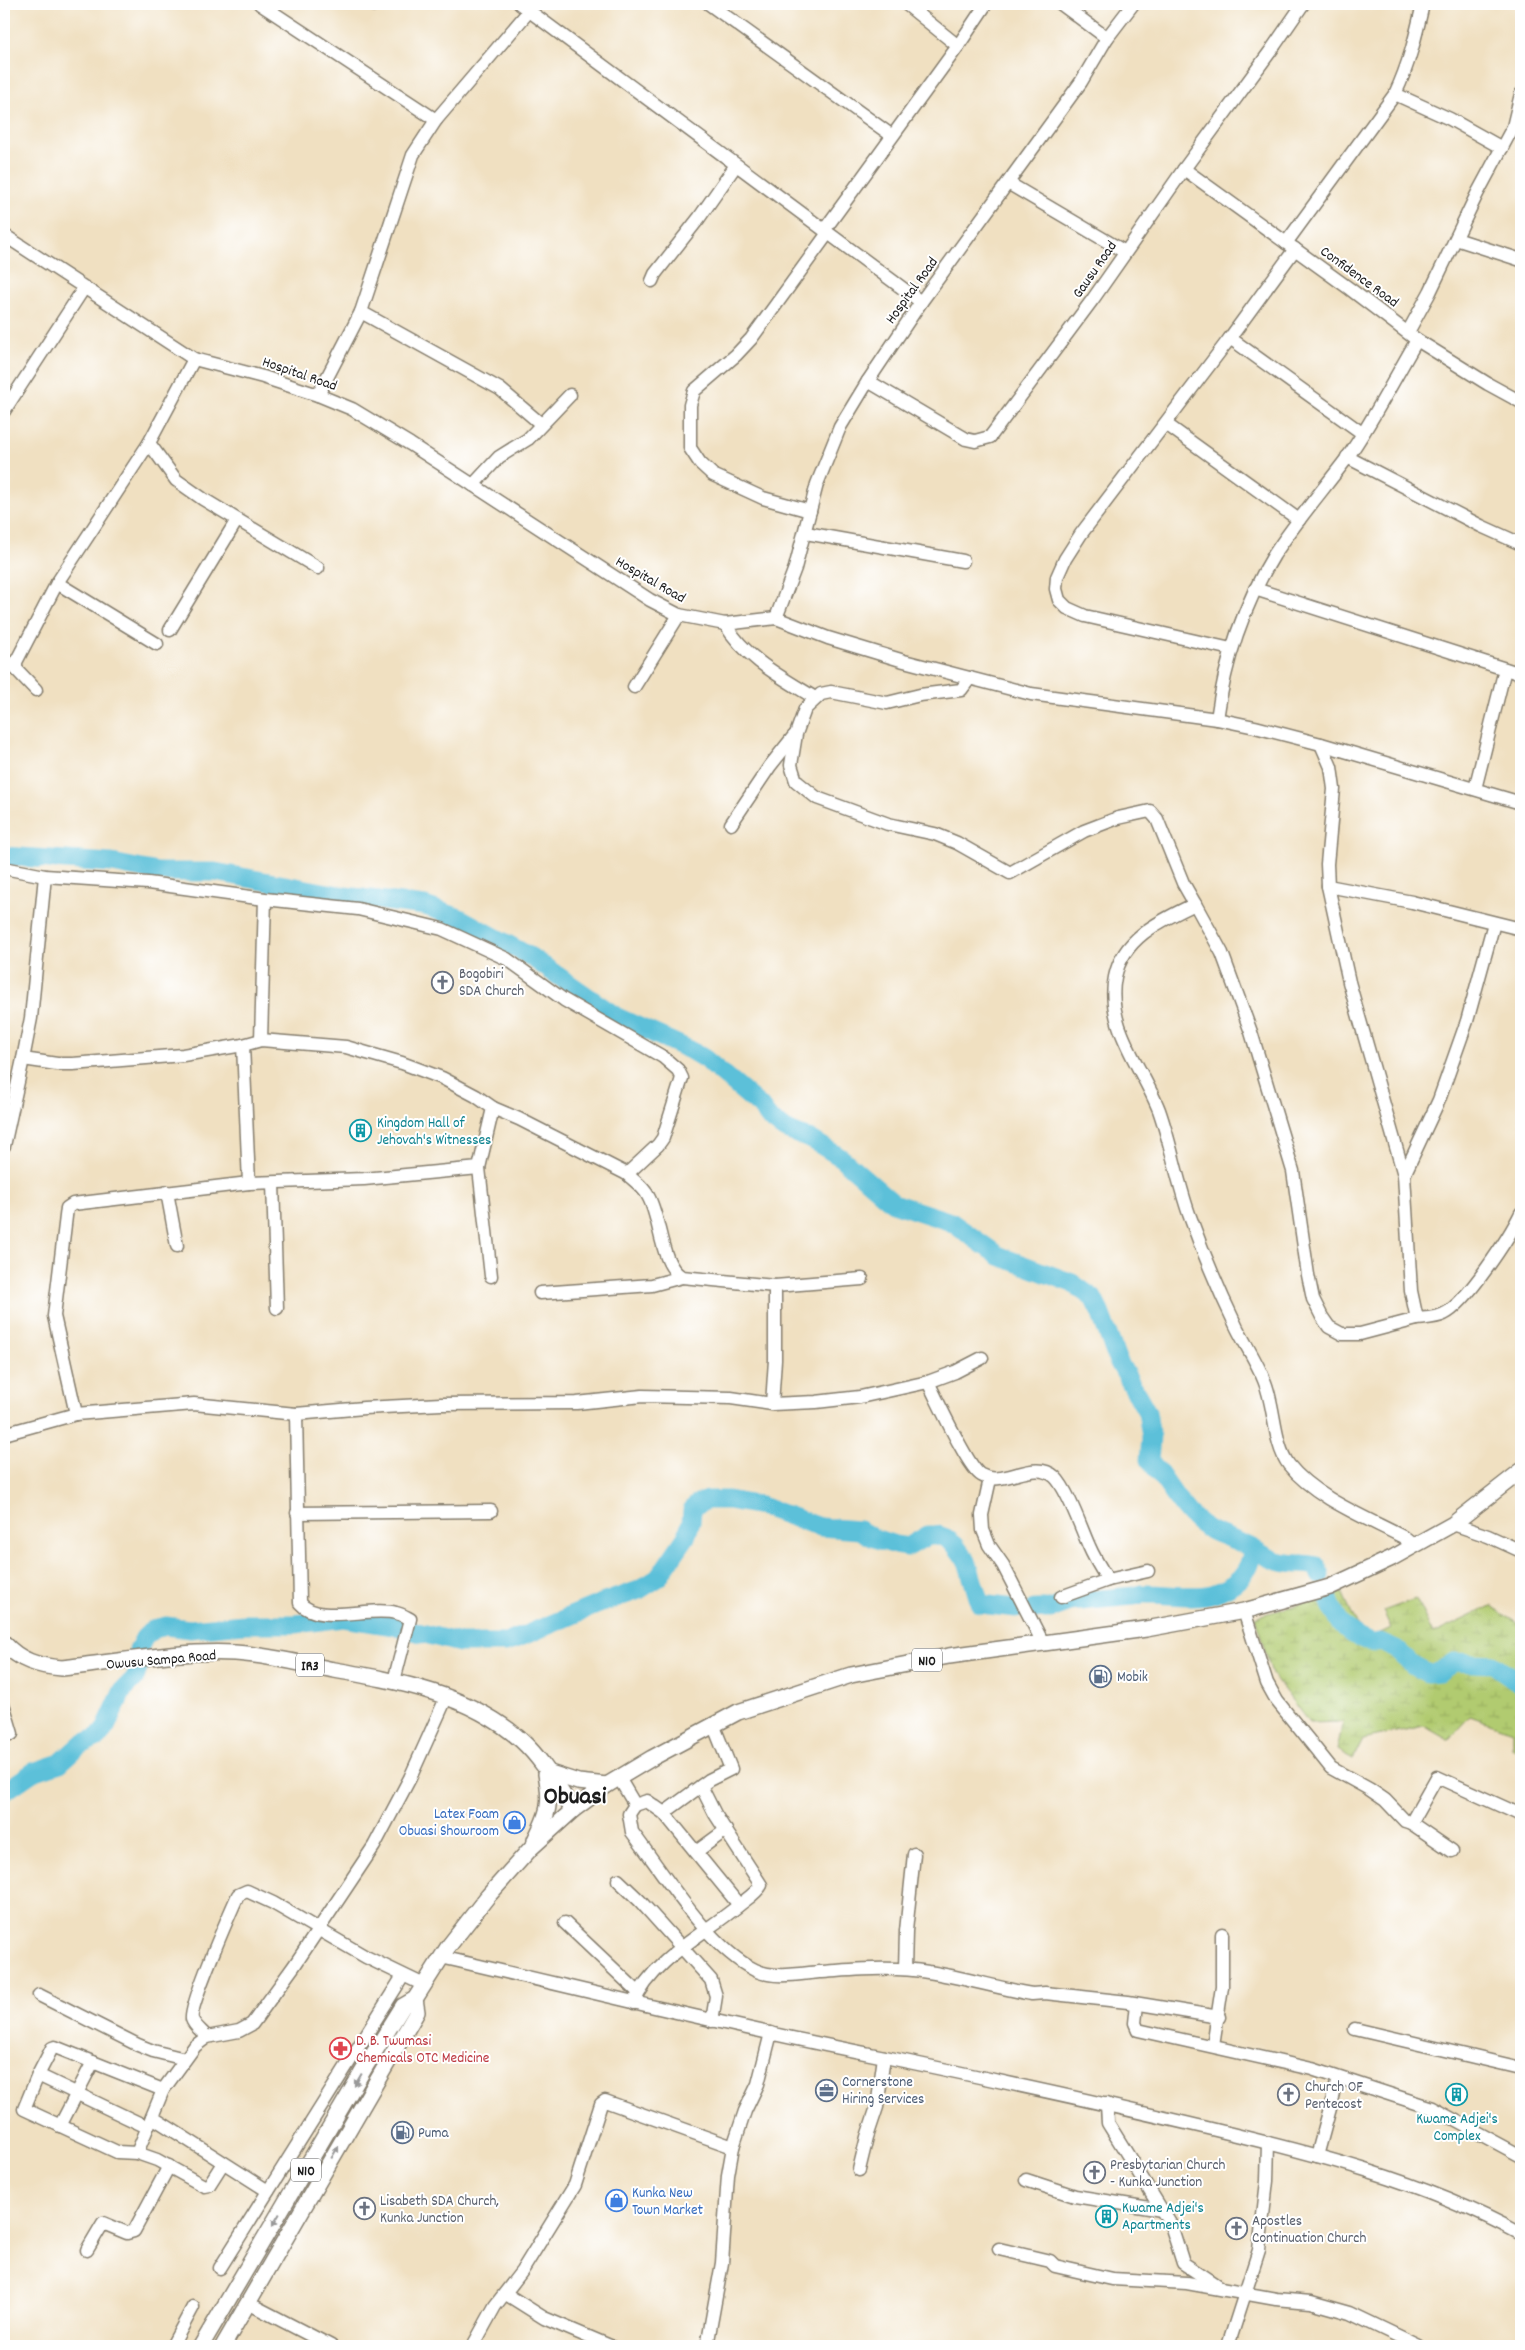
<svg xmlns="http://www.w3.org/2000/svg" width="1525" height="2350" font-family="Dekko,sans-serif">
<defs>
<pattern id="wetland-marsh" width="20" height="14" patternUnits="userSpaceOnUse" patternTransform="scale(1.25)"><rect width="20" height="14" fill="#b1cb70"/><path d="M1 5h8M5 5V1M11 12h8M15 12V8" fill="none" stroke="#98ae60"/></pattern>
</defs>
<rect width="100%" height="100%" fill="#fff"/>
<filter id="ink" filterUnits="userSpaceOnUse"><feTurbulence type="fractalNoise" baseFrequency=".02" numOctaves="2"/><feDisplacementMap in="SourceGraphic" scale="10" xChannelSelector="R" yChannelSelector="G"/><feConvolveMatrix kernelMatrix="1 2 1 2 8 2 1 2 1" color-interpolation-filters="sRGB"/></filter>
<filter id="wash" filterUnits="userSpaceOnUse"><feTurbulence type="fractalNoise" baseFrequency=".0096" numOctaves="4" result="noise"/><feDisplacementMap in="SourceGraphic" scale="20" xChannelSelector="R" yChannelSelector="G"/><feGaussianBlur stdDeviation="1.12" result="paint"/><feColorMatrix in="noise" values="0 0 0 0 0 0 0 0 0 0 0 0 0 0 0 0 0 1.4 0 .05"/><feComposite in="paint" operator="in"/></filter>
<g filter="url(#wash)">
<rect width="100%" height="100%" fill="#f0e0c1"/>
<polygon fill="url(#wetland-marsh)" stroke="#667446" points="1342,1592 1360,1631 1376,1635 1391,1628 1383,1611 1416,1599 1433,1634 1491,1606 1521,1626 1521,1752 1512,1748 1512,1731 1470,1716 1448,1740 1424,1726 1363,1739 1353,1759 1337,1750 1343,1722 1309,1723 1272,1674 1255,1617"/>
<g fill="none" stroke-linecap="round" stroke-linejoin="round">
<g stroke="#5bc0d9" stroke-width="19">
<path d="M4,856L112,863L158,872H215L345,896L425,906L460,918L531,957L617,1017L690,1050L705,1059L760,1106L769,1118L784,1129L814,1141L840,1157L893,1203L951,1222L999,1256L1072,1283L1093,1298L1100,1312L1117,1359L1147,1412L1151,1437L1149,1460C1165,1478 1175,1501 1193,1518C1209,1534 1228,1536 1248,1546C1259,1551 1269,1560 1282,1562C1293,1565 1305,1563 1317,1566L1320,1575"/>
<path d="M1328,1597C1335,1617 1344,1633 1365,1640C1371,1643 1374,1644 1380,1642L1396,1649L1413,1665L1428,1673L1439,1672L1454,1662L1493,1664L1521,1684"/>
<path d="M1034,1609H1051L1070,1602L1134,1596L1142,1594C1161,1593 1195,1599 1211,1594C1235,1587 1251,1573 1252,1549"/>
<polyline points="138,1650 144,1638 153,1629 166,1626 190,1629 244,1624 296,1624 343,1618 394,1626 460,1643 506,1643 599,1604 639,1590 658,1578 686,1537 691,1522 692,1510 696,1505 707,1500 728,1500 761,1506 820,1527 859,1530 874,1538 895,1545 908,1547 928,1535 938,1535 946,1538 955,1545 967,1561 980,1604 1016,1608"/>
<polyline points="4,1792 33,1772 60,1763 80,1745 98,1737 106,1727 123,1690 135,1678 138,1669"/>
</g>
</g>
</g>
<g filter="url(#ink)">
<g fill="none" stroke-linecap="round" stroke-linejoin="round">
<defs>
<g id="minor">
<polyline points="260,4 436,120"/>
<polyline points="520,4 921,302"/>
<polyline points="709,4 891,135"/>
<polyline points="1061,4 1107,38"/>
<polyline points="373,5 375,4"/>
<polyline points="958,46 986,4"/>
<polyline points="1395,94 1450,119 1502,148"/>
<polyline points="1184,169 1350,289 1417,340 1488,384 1521,402"/>
<polyline points="1008,183 1125,252"/>
<polyline points="825,229 958,46 906,4"/>
<polyline points="4,235 194,359 263,377 318,395 352,409 410,444 650,600 679,615 725,624 776,618"/>
<polyline points="1456,239 1521,260"/>
<path d="M1286,243L1395,94C1409,65 1416,35 1423,4"/>
<polyline points="652,281 655,274 699,218 736,165"/>
<polyline points="361,312 500,389 541,424"/>
<polyline points="1408,332 1430,292 1477,194 1513,127 1521,94"/>
<polyline points="1230,338 1295,249"/>
<polyline points="868,381 966,439 975,441 990,437 1093,299 1184,169 1272,49 1303,4"/>
<polyline points="318,395 361,312 413,155 436,120 529,11"/>
<polyline points="4,411 84,288"/>
<polyline points="1166,424 1299,520"/>
<polyline points="149,443 176,480 203,499 318,568"/>
<polyline points="1347,457 1481,526 1521,544"/>
<polyline points="473,485 499,457 528,439 570,395"/>
<polyline points="810,511 763,498 713,475 700,463 690,448 690,405 694,391 736,355 751,339 828,233"/>
<polyline points="806,533 963,561"/>
<polyline points="57,583 157,644"/>
<polyline points="1255,589 1521,674"/>
<polyline points="776,618 828,638 904,661 1031,694 1217,719 1255,727 1321,744 1521,803"/>
<polyline points="776,618 795,568 817,484 840,427 868,381 921,302 1081,82 1107,38 1133,4"/>
<path d="M725,624C746,659 781,677 815,698"/>
<polyline points="170,630 237,520"/>
<polyline points="1231,649 1085,616 1067,608 1059,600 1056,589 1057,577 1065,559 1081,534 1230,338 1362,433"/>
<polyline points="970,678 961,690 920,695 887,703 831,692 821,694 805,709 796,734 791,765 796,781 817,798 888,824 935,834 957,843 1010,873 1084,831 1118,818 1150,811 1157,819 1183,883 1195,904"/>
<polyline points="634,687 679,615"/>
<polyline points="36,690 16,669 16,662 57,583 149,443 194,359"/>
<path d="M1217,719C1225,660 1243,606 1274,555C1296,521 1323,490 1347,458C1373,421 1394,379 1417,340"/>
<polyline points="1321,744 1331,767 1334,789 1327,864 1328,886 1412,902 1521,929"/>
<polyline points="1475,789 1505,669"/>
<polyline points="731,824 770,766 794,736"/>
<polyline points="4,868 45,876 148,883 265,899 358,909 442,929 507,959 564,1000 663,1057 678,1070 682,1078 663,1138 658,1145 627,1174 519,1119 493,1108"/>
<polyline points="45,876 31,1018 23,1059 57,1064 73,1064 183,1055 243,1045 261,1040 346,1047 402,1063 442,1078 476,1096 493,1108 479,1168 364,1179 249,1183 73,1204 67,1208 54,1316 76,1414"/>
<path d="M1328,886L1349,982L1404,1175L1411,1291L1417,1319C1426,1318 1436,1318 1444,1314C1466,1304 1510,1236 1521,1213"/>
<polyline points="261,1040 265,899"/>
<polyline points="243,1045 249,1183"/>
<polyline points="4,1146 23,1059"/>
<polyline points="479,1168 491,1276"/>
<path d="M627,1174C634,1181 644,1187 648,1196C661,1218 660,1265 682,1277L775,1286L862,1279"/>
<polyline points="1404,1175 1439,1100 1467,1021 1494,923"/>
<polyline points="273,1183 277,1308"/>
<polyline points="167,1192 177,1246"/>
<polyline points="540,1293 652,1285 682,1277"/>
<path d="M928,1382C937,1399 968,1468 981,1475C1003,1488 1034,1458 1055,1477C1068,1490 1081,1528 1089,1546C1094,1558 1101,1569 1108,1580"/>
<polyline points="772,1404 775,1360 775,1286"/>
<path d="M296,1414L300,1603C318,1625 370,1606 396,1613C401,1614 406,1617 410,1619L394,1681"/>
<polyline points="4,1434 76,1414 194,1404 296,1414 364,1408 441,1404 577,1403 642,1396 731,1398 772,1404 816,1402 860,1397 928,1382 955,1372 982,1358"/>
<polyline points="990,1479 982,1515 983,1530 989,1545 1003,1565 1043,1643"/>
<polyline points="297,1513 491,1511"/>
<polyline points="1453,1524 1488,1536 1521,1551"/>
<path d="M1414,1546L1403,1537C1367,1518 1314,1497 1289,1465C1273,1444 1275,1405 1264,1380C1257,1362 1246,1346 1237,1328C1219,1291 1203,1253 1189,1214C1177,1180 1171,1144 1159,1110C1142,1067 1105,1025 1115,977C1123,937 1162,920 1195,904L1222,953L1251,1032L1293,1171L1308,1275L1313,1299L1322,1317L1329,1327L1342,1334H1360L1417,1319"/>
<polyline points="1061,1597 1108,1580 1148,1571"/>
<polyline points="1244,1611 1267,1683 1277,1701 1311,1743 1331,1768 1369,1789 1385,1800 1405,1821 1411,1823 1452,1851"/>
<polyline points="4,1707 12,1734"/>
<path d="M619,1778L635,1805L629,1814L632,1832C664,1874 708,1947 755,1970C773,1979 799,1974 819,1972C855,1970 892,1966 928,1972C963,1977 997,1988 1032,1994L1045,1993L1128,2002L1219,2017"/>
<polyline points="635,1805 647,1801 664,1813 739,1905"/>
<polyline points="664,1813 709,1780 731,1769 713,1724"/>
<polyline points="1411,1823 1437,1777 1521,1815"/>
<polyline points="696,1852 726,1830"/>
<polyline points="618,1880 640,1901 711,1980 716,1996 712,2021"/>
<polyline points="565,1923 638,1992"/>
<path d="M441,1957C589,1991 736,2028 885,2057C991,2079 1097,2102 1203,2127C1312,2153 1422,2180 1521,2234"/>
<polyline points="905,1969 906,1931 914,1854"/>
<polyline points="39,1995 138,2045 153,2051 185,2059"/>
<path d="M634,2003C651,1961 704,1934 738,1906C745,1900 756,1894 761,1885L715,1814L701,1786"/>
<polyline points="1137,2004 1135,2023 1138,2030 1312,2069 1432,2108 1521,2156"/>
<polyline points="1355,2029 1521,2068"/>
<path d="M207,2037C203,2032 194,2026 192,2019C189,2006 230,1913 238,1895L247,1891L273,1903L366,1957L424,1985"/>
<polyline points="1213,2046 1222,1987 1222,1934"/>
<polyline points="38,2075 147,2127"/>
<polyline points="163,2090 55,2047 52,2048 38,2075 24,2109 117,2152 137,2153 157,2160 204,2186 209,2185 223,2163"/>
<polyline points="1107,2104 1108,2123 1171,2225 1183,2263 1219,2287"/>
<polyline points="152,2117 268,2191"/>
<polyline points="60,2126 93,2062"/>
<polyline points="137,2153 163,2090 195,2046 207,2037 239,2031 252,2024 294,1966 374,1846 410,1778 447,1696"/>
<polyline points="1317,2156 1338,2079"/>
<polyline points="859,2170 867,2137 877,2107 884,2057"/>
<polyline points="1026,2180 1075,2196 1162,2210"/>
<polyline points="999,2249 1050,2261 1055,2266 1112,2279 1187,2283 1276,2299 1311,2302 1350,2313 1419,2346"/>
<polyline points="87,2250 103,2223 127,2233 134,2231 169,2166"/>
<polyline points="220,2268 403,1976"/>
<polyline points="506,2294 544,2318 610,2346"/>
<polyline points="248,2303 331,2346"/>
<polyline points="172,2346 193,2307"/>
<polyline points="473,2346 495,2306 522,2271 575,2185 601,2104 605,2101 733,2147"/>
<polyline points="707,2346 722,2263 728,2175 733,2147 745,2111 758,2084 771,2033"/>
<polyline points="1228,2346 1259,2250 1267,2181 1268,2143"/>
</g>
<g id="major">
<path d="M4,1643C20,1661 38,1666 62,1668C119,1662 178,1650 235,1653C267,1655 298,1663 329,1669C397,1681 468,1693 521,1740C543,1760 557,1786 573,1810"/>
<polyline points="550,1773 578,1782 607,1785"/>
<path d="M535,1840C548,1814 552,1804 546,1774"/>
<polyline points="201,2346 367,2064 403,2006 415,1999 448,1947 488,1896 531,1848 573,1810 607,1785 652,1758 738,1712 851,1675 949,1656 1146,1629 1244,1611 1330,1587 1392,1558 1453,1524 1521,1471"/>
<polyline points="223,2346 417,2012 415,1999"/>
</g>
</defs>
<use href="#minor" stroke="#867e6e" stroke-width="15"/>
<use href="#major" stroke="#867e6e" stroke-width="18"/>
<use href="#minor" stroke="#fff" stroke-width="12"/>
<use href="#major" stroke="#fff" stroke-width="15"/>
</g>
<defs><path id="oneway-solid" d="M-6-.8H1V-3.2L6.5 0L1 3.2V.8H-6Z" transform="scale(1.25)"/></defs>
<g fill="#999">
<use href="#oneway-solid" transform="translate(358 2080) rotate(120)"/>
<use href="#oneway-solid" transform="translate(335 2152) rotate(-60)"/>
<use href="#oneway-solid" transform="translate(276 2220) rotate(120)"/>
</g>
</g>
<defs>
<symbol id="church-ring" viewBox="-11 -11 22 22"><circle r="9.5" fill="#fff" stroke="#6b7280" stroke-width="1.5"/><path d="M-1.2-6h2.4v3.5h3.3v2.4h-3.3V6h-2.4V-.1h-3.3v-2.4h3.3Z" fill="#6b7280"/></symbol>
<symbol id="building-ring" viewBox="-11 -11 22 22"><circle r="9.5" fill="#fff" stroke="#0f9aa8" stroke-width="1.5"/><path d="M-4-6H4V6H1V3H-1V6H-4ZM-2.5-4.3h1.7v1.8h-1.7ZM.8-4.3h1.7v1.8H.8ZM-2.5-1h1.7V.8h-1.7ZM.8-1h1.7V.8H.8Z" fill="#0f9aa8"/></symbol>
<symbol id="fuel-ring" viewBox="-11 -11 22 22"><circle r="9.5" fill="#fff" stroke="#5c6f8a" stroke-width="1.5"/><path d="M-5.5-6h7V0h2V4h1.3V-2.5L3-4.5l.8-.8L6-3V5H2.5V1h-1V6h-7ZM-4.2-4.7v3.2H.2V-4.7Z" fill="#5c6f8a"/></symbol>
<symbol id="shop-ring" viewBox="-11 -11 22 22"><circle r="9.5" fill="#fff" stroke="#3f7fe0" stroke-width="1.5"/><path d="M-5-2.5h2.3a2.7 3.5 0 0 1 5.4 0H5L5.5 6h-11ZM-1.5-2.5h3a1.5 2.3 0 0 0-3 0Z" fill="#3f7fe0"/></symbol>
<symbol id="pharmacy-ring" viewBox="-11 -11 22 22"><circle r="9.5" fill="#fff" stroke="#e0444e" stroke-width="1.5"/><path d="M-2-6h4v4h4v4h-4v4h-4v-4h-4v-4h4Z" fill="#e0444e"/></symbol>
<symbol id="office-ring" viewBox="-11 -11 22 22"><circle r="9.5" fill="#fff" stroke="#5c6f8a" stroke-width="1.5"/><path d="M-6-3h4V-5.5h4V-3h4V5H-6ZM-1-4.5V-3h2v-1.5ZM-6 0V1H6V0Z" fill="#5c6f8a"/></symbol>
</defs>
<g fill-rule="evenodd">
<use href="#church-ring" x="430" y="970" width="25" height="25"/>
<use href="#building-ring" x="348" y="1118" width="25" height="25"/>
<use href="#fuel-ring" x="1088" y="1664" width="25" height="25"/>
<use href="#shop-ring" x="502" y="1810" width="25" height="25"/>
<use href="#pharmacy-ring" x="328" y="2036" width="25" height="25"/>
<use href="#office-ring" x="814" y="2078" width="25" height="25"/>
<use href="#church-ring" x="1276" y="2082" width="25" height="25"/>
<use href="#building-ring" x="1444" y="2082" width="25" height="25"/>
<use href="#fuel-ring" x="390" y="2120" width="25" height="25"/>
<use href="#church-ring" x="1082" y="2160" width="25" height="25"/>
<use href="#shop-ring" x="604" y="2188" width="25" height="25"/>
<use href="#church-ring" x="352" y="2196" width="25" height="25"/>
<use href="#building-ring" x="1094" y="2204" width="25" height="25"/>
<use href="#church-ring" x="1224" y="2216" width="25" height="25"/>
</g>
<g text-anchor="middle" stroke-width="4" stroke-linejoin="round" paint-order="stroke">
<g fill="#fff" stroke="#606060" stroke-width="1">
<rect x="912" y="1648.5" width="30" height="23" rx="4"/>
<rect x="296" y="1653.5" width="28" height="23" rx="4"/>
<rect x="291" y="2158.5" width="30" height="23" rx="4"/>
</g>
<g font-size="14" font-weight="bold" fill="#1c1c1c">
<text x="927" y="1665">N10</text>
<text x="310" y="1670">IR3</text>
<text x="306" y="2175">N10</text>
</g>
<g font-size="15" fill="#1c1c1c" stroke="#fff">
<text transform="translate(1094 269) rotate(-55)" y="5">Gausu Road</text>
<text transform="translate(1360 276) rotate(36)" y="5">Confidence Road</text>
<text transform="translate(911 290) rotate(-54)" y="5">Hospital Road</text>
<text transform="translate(300 373) rotate(19)" y="5">Hospital Road</text>
<text transform="translate(651 579) rotate(30)" y="5">Hospital Road</text>
<text transform="translate(161 1659) rotate(-5)" y="5">Owusu Sampa Road</text>
</g>
<g font-size="15" fill="#5b616d" stroke="#fff" text-anchor="start">
<text x="459" y="978">Bogobiri<tspan x="459" dy="17">SDA Church</tspan></text>
<text x="1305" y="2091">Church OF<tspan x="1305" dy="17">Pentecost</tspan></text>
<text x="1110" y="2169">Presbytarian Church<tspan x="1110" dy="17">- Kunka Junction</tspan></text>
<text x="380" y="2205">Lisabeth SDA Church,<tspan x="380" dy="17">Kunka Junction</tspan></text>
<text x="1252" y="2225">Apostles<tspan x="1252" dy="17">Continuation Church</tspan></text>
</g>
<g font-size="15" fill="#0d838f" stroke="#fff" text-anchor="start">
<text x="377" y="1127">Kingdom Hall of<tspan x="377" dy="17">Jehovah's Witnesses</tspan></text>
<text x="1457" y="2123" text-anchor="middle">Kwame Adjei's<tspan x="1457" dy="17">Complex</tspan></text>
<text x="1122" y="2212">Kwame Adjei's<tspan x="1122" dy="17">Apartments</tspan></text>
</g>
<g font-size="15" fill="#4e5e75" stroke="#fff" text-anchor="start">
<text x="1117" y="1681">Mobik</text>
<text x="842" y="2086">Cornerstone<tspan x="842" dy="17">Hiring Services</tspan></text>
<text x="418" y="2137">Puma</text>
</g>
<g font-size="15" fill="#366cbe" stroke="#fff" text-anchor="end">
<text x="499" y="1818">Latex Foam<tspan x="499" dy="17">Obuasi Showroom</tspan></text>
<text x="632" y="2197" text-anchor="start">Kunka New<tspan x="632" dy="17">Town Market</tspan></text>
</g>
<g font-size="15" fill="#be3a42" stroke="#fff" text-anchor="start">
<text x="356" y="2045">D. B. Twumasi<tspan x="356" dy="17">Chemicals OTC Medicine</tspan></text>
</g>
<g font-size="25" font-weight="bold" fill="#1c1c1c" stroke="#fff">
<text x="575" y="1803">Obuasi</text>
</g>
</g>
<rect width="1525" height="2350" fill="none" stroke="#fff" stroke-width="20"/>
</svg>
